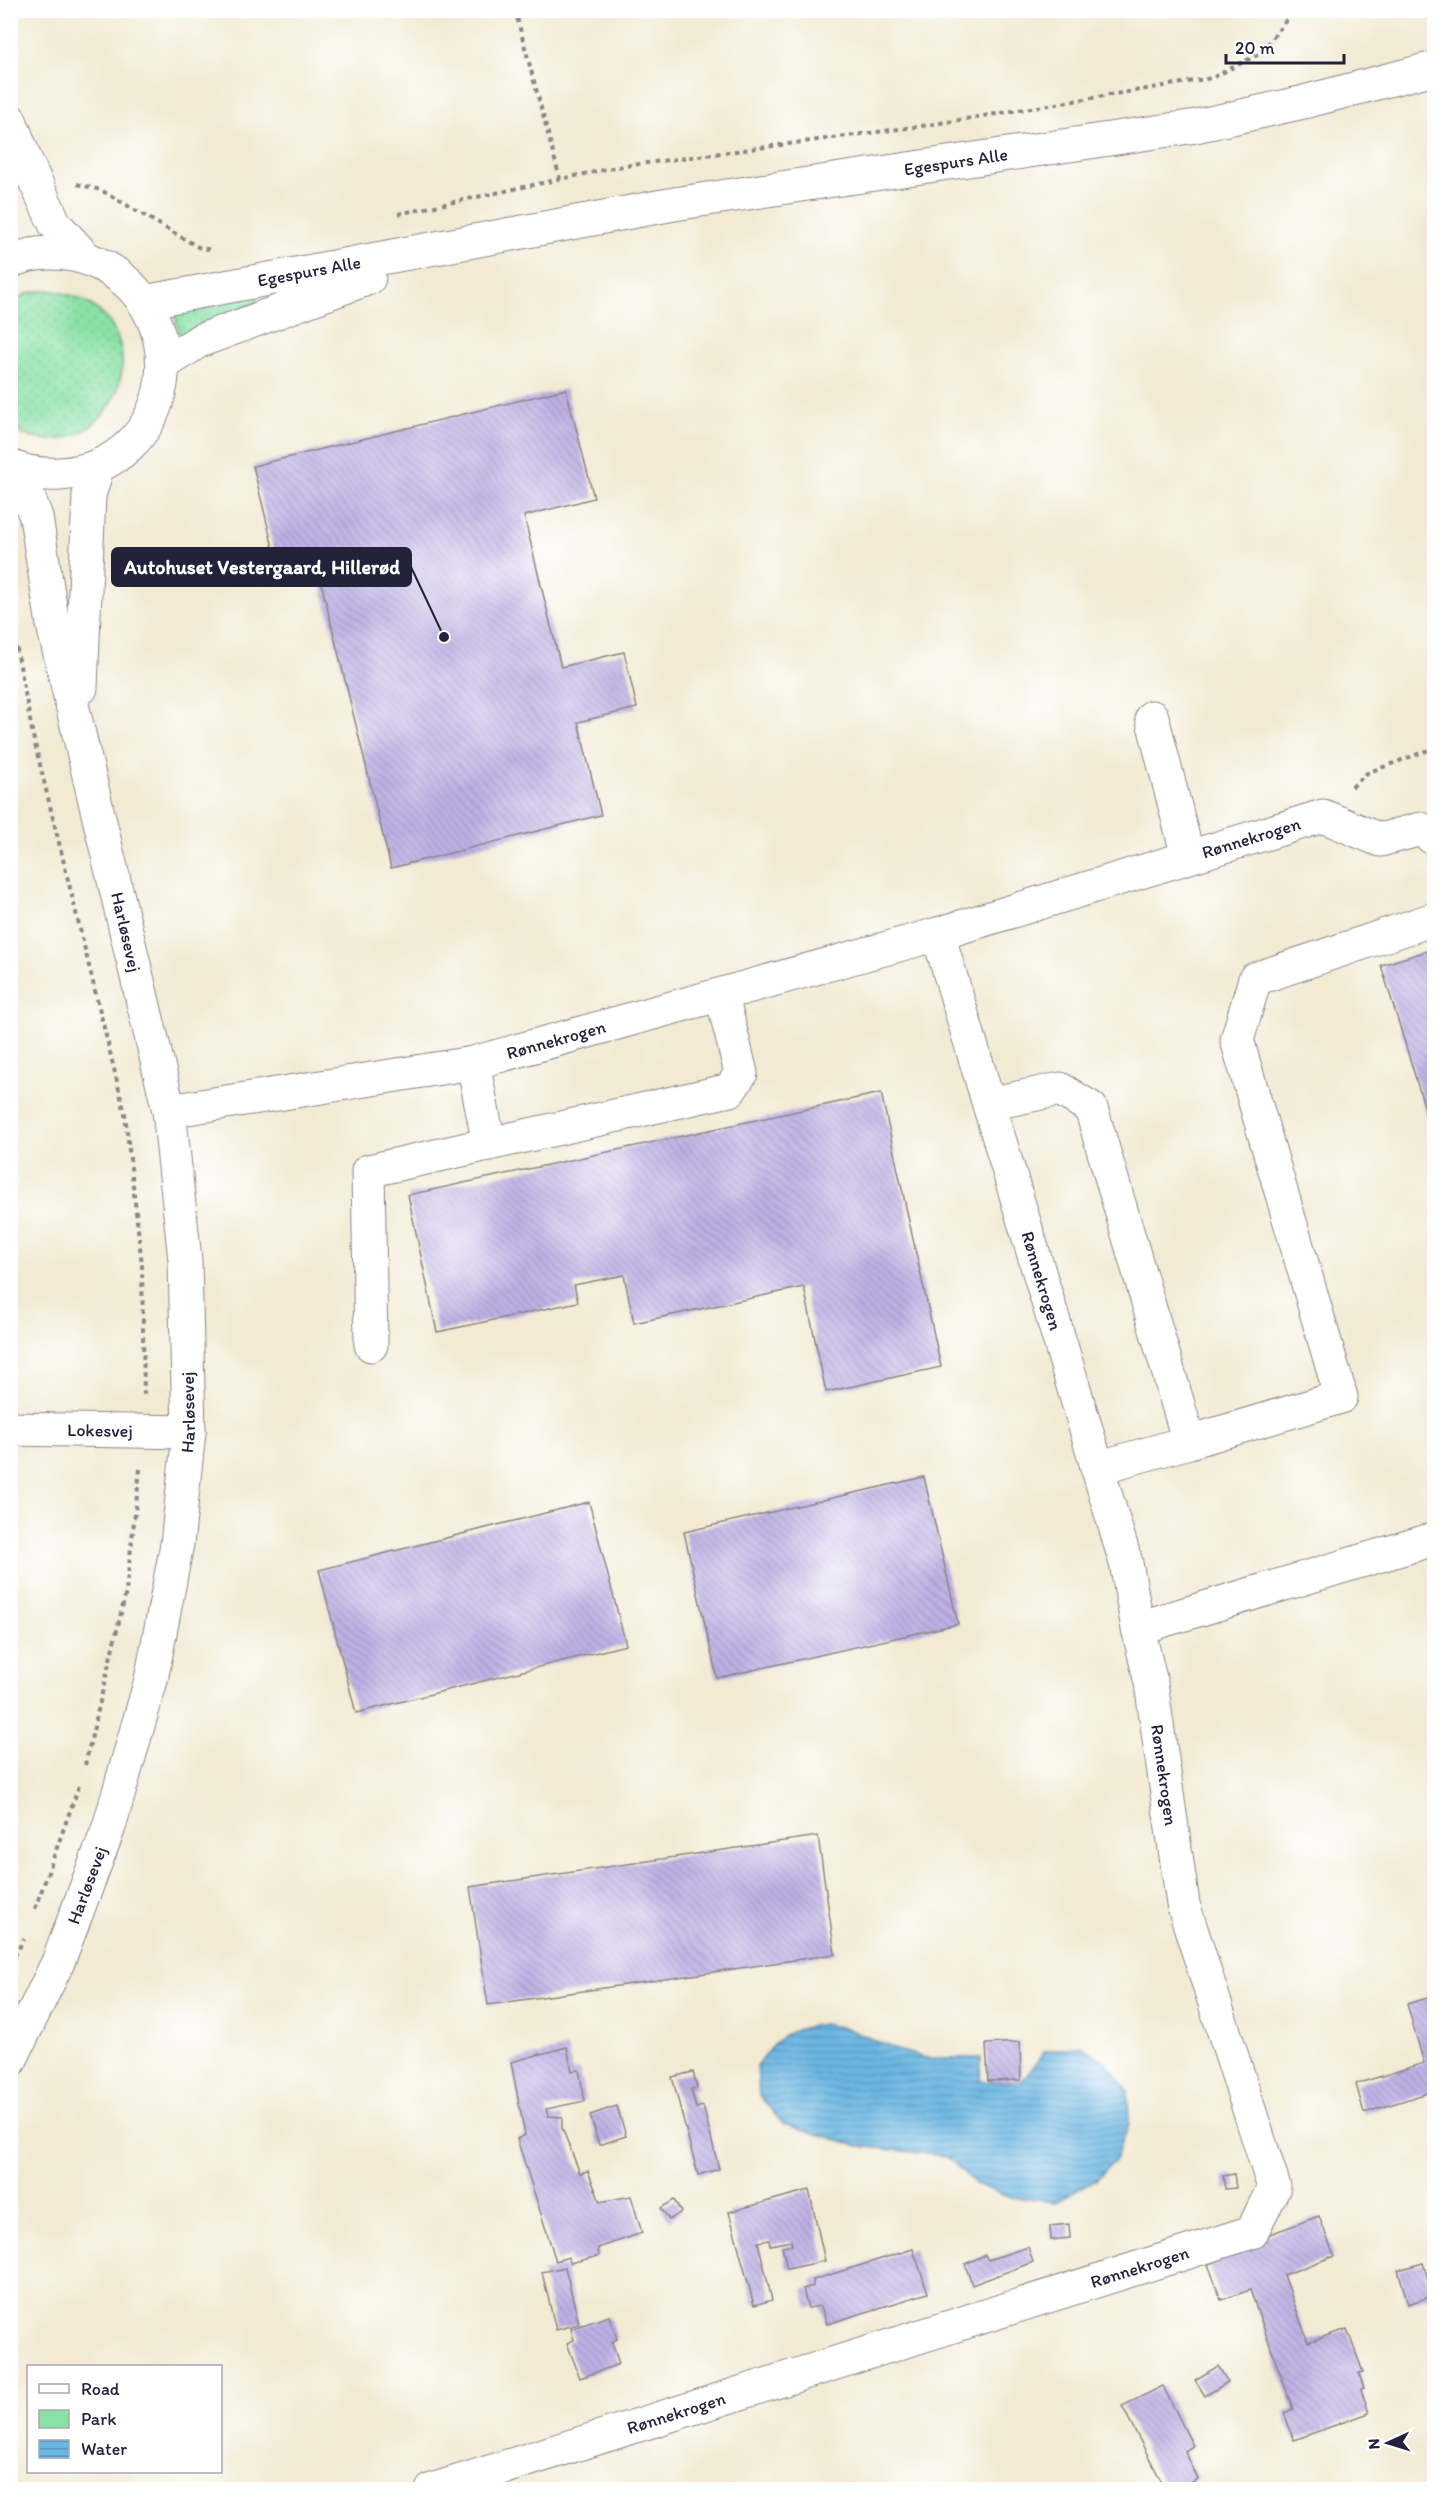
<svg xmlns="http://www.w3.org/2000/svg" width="1445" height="2500" font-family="Itim,sans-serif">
<defs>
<pattern id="green-dots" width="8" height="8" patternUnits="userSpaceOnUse" patternTransform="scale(1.5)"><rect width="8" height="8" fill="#89e1a6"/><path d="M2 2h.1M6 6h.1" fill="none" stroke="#76c190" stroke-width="1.8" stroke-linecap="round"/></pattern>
<pattern id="water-rules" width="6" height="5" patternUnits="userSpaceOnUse" patternTransform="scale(1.5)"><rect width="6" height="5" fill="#6ab7e3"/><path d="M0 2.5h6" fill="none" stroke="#5794b9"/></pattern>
<pattern id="building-back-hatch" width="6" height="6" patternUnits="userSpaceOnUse" patternTransform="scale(1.5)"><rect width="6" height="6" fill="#bdb0e4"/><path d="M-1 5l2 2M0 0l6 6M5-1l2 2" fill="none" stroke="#a297c4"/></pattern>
</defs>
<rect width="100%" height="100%" fill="#fff"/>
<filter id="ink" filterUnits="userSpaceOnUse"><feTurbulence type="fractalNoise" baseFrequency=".0167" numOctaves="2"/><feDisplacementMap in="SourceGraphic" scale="12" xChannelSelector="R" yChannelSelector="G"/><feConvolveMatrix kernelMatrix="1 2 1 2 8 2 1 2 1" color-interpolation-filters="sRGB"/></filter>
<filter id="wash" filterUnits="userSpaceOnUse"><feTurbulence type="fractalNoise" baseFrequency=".008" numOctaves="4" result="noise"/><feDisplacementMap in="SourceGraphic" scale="24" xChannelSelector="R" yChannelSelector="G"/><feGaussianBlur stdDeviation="1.35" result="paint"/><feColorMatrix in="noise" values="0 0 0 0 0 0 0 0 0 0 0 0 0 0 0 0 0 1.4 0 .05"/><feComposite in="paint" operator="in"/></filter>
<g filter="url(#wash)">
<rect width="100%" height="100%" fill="#f2ead3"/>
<g fill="url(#green-dots)" stroke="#568270" stroke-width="1.5">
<path d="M49,290C182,311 112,486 10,428L11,302L29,293Z"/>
<polygon points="255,293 258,302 180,335 174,312"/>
</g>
<path fill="url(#water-rules)" stroke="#466c8f" stroke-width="1.5" d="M822,2024L846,2028L897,2050L926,2058H981L980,2081L1021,2082L1045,2051L1081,2046L1106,2062L1128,2091L1129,2124L1115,2160L1096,2180L1056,2202L1008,2197L976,2184L946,2156L859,2146L783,2124L759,2095L757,2066C777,2036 787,2030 822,2024Z"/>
<g id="blocks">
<g fill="url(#building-back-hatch)">
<polygon points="566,389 594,498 524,516 561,667 624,652 637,708 578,722 601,815 391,868 316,562 279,572 253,466"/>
<polygon points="1434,949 1434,1138 1381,965"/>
<polygon points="881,1093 941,1367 826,1392 804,1287 634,1323 624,1275 574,1285 578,1302 437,1332 408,1195"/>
<polygon points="924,1477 958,1624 717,1678 684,1532"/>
<polygon points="589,1502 626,1645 356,1713 319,1570"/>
<polygon points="818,1836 835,1954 488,2005 470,1887"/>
<polygon points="1434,1996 1434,2091 1364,2113 1356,2084 1424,2063 1407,2004"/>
<polygon points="1020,2042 1021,2080 988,2081 986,2044"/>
<polygon points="567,2047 572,2071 579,2070 585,2101 546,2109 548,2116 562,2117 562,2128 580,2173 588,2171 600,2202 631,2196 642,2233 598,2248 599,2256 570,2263 569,2257 556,2261 517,2139 525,2135 511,2062"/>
<polygon points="693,2072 697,2088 691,2089 696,2108 703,2106 719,2169 698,2175 672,2077"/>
<polygon points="617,2106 626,2136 599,2145 590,2115"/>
<polygon points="1234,2174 1236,2188 1225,2189 1223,2176"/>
<polygon points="809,2190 825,2261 787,2269 782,2247 792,2245 791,2241 770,2245 769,2240 758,2242 772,2300 754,2305 729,2212"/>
<polygon points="674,2200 681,2212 669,2220 661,2208"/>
<polygon points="1319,2216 1334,2256 1284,2275 1308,2342 1347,2329 1363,2372 1359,2373 1364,2388 1361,2389 1369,2413 1294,2440 1284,2413 1293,2409 1250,2290 1221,2300 1208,2264 1236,2254 1234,2247"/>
<polygon points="1069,2224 1070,2238 1051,2240 1050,2226"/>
<polygon points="1028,2247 1033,2262 972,2285 965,2264 985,2255 988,2260"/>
<polygon points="913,2249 928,2293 827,2324 821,2306 808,2308 803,2289 813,2286 813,2280"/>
<polygon points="1423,2263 1433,2296 1408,2304 1398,2270"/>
<polygon points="565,2267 579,2324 556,2330 542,2272"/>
<polygon points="609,2316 617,2339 612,2342 619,2364 580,2378 567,2343 574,2340 571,2329"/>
<polygon points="1218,2366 1228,2382 1205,2396 1195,2380"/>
<polygon points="1163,2386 1193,2446 1185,2451 1198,2479 1177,2490 1166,2490 1122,2406"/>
</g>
</g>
</g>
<g filter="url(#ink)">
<use href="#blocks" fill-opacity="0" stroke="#8a8687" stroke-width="1.5"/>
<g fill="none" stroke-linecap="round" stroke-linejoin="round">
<defs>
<g id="minor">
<polyline points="10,120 25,159 55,224 85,257"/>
<path d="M10,262C36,249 70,251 95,262C201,309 177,468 60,474C43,475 26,473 10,466"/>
<path id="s1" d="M144,302L674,204L1196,126L1304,102L1434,68"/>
<polyline points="164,364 199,341 369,278"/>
<polyline points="81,688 89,495 98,466"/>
<polyline points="1152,717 1188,857"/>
<path id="s2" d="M938,934L1126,1563L1138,1628L1434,1539"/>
<polyline points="473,1063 489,1144 730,1090 741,1073 722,996"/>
<polyline points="989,1104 1060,1089 1091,1108 1189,1442 1097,1468"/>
<path id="s3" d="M169,1111L473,1063L938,934L1323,816L1380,840L1421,829L1434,839"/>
<polyline points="371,1345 368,1171 489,1144"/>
<path id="s4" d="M10,1429L189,1432"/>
<polyline points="1189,1442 1341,1397 1237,1040 1255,979 1434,919"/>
<path id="s5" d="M10,2061L58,1962L109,1827L151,1680L177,1544L189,1432L185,1260L169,1111L53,625L36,517L18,470"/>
<path id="s6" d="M432,2490L1252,2232L1274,2187L1183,1904L1151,1683L1138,1628"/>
</g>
</defs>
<use href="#minor" stroke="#8a8687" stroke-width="35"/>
<g stroke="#8a8687" stroke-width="4" stroke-dasharray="4.5 4.5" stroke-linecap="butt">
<polyline points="515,10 560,179"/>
<polyline points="77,184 101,190 198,247 212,250"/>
<polyline points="398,214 617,167 929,125 1212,78 1261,53 1294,10"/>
<polyline points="15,639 33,736 125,1114 142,1265 144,1395"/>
<polyline points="1352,787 1367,773 1434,748"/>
<polyline points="85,1765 126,1592 140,1469"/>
<polyline points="35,1909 80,1783"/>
<polyline points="10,1964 24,1939"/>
</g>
<use href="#minor" stroke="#fff" stroke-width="33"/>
</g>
</g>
<g text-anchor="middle" stroke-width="6" stroke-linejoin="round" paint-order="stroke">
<g font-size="18" fill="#22223b" stroke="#fff">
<text dy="6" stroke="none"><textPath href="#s1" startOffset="824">Egespurs Alle</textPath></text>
<text dy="6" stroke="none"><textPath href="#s1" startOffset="168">Egespurs Alle</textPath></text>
<text dy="6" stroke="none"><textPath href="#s3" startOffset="1118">Rønnekrogen</textPath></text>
<text transform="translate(126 932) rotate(77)" y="6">Harløsevej</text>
<text dy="6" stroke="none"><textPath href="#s3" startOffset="394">Rønnekrogen</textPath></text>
<text dy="6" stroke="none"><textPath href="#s2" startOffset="362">Rønnekrogen</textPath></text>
<text dy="6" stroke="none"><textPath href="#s5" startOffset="678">Harløsevej</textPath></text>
<text dy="6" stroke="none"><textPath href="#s4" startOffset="90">Lokesvej</textPath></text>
<text transform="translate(1164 1775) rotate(82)" y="6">Rønnekrogen</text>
<text dy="6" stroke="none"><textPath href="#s5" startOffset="192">Harløsevej</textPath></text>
<text dy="6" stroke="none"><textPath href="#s6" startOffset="742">Rønnekrogen</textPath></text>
<text dy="6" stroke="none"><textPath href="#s6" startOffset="256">Rønnekrogen</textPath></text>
</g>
</g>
<path fill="none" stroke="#22223b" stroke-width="2" d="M444 637L411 567"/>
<circle fill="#22223b" stroke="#fff" stroke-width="2" cx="444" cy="637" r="6"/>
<rect fill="#22223b" stroke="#22223b" stroke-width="2" x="112" y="548" width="299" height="38" rx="6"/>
<g font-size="20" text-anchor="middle" font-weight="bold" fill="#fff">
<text x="262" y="574">Autohuset Vestergaard, Hillerød</text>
</g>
<rect width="1445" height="2500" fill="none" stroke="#fff" stroke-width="36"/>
<rect x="27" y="2365" width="195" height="108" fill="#ffffff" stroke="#a7a7b1" stroke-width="1.5"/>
<rect x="39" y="2384" width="30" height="9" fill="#ffffff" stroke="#a7a7b1" stroke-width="1.5"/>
<text x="81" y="2395" font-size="18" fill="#22223b">Road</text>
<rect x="39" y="2410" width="30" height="18" fill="#89e1a6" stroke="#a7a7b1" stroke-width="1.5"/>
<text x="81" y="2425" font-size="18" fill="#22223b">Park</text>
<rect x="39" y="2440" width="30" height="18" fill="url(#water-rules)" stroke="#a7a7b1" stroke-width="1.5"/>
<text x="81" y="2455" font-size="18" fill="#22223b">Water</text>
<g transform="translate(1388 2443) rotate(266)" stroke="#ffffff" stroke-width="4.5" paint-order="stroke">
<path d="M0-4.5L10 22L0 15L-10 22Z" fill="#22223b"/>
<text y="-9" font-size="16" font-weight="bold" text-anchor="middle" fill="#22223b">N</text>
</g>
<path d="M1226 54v9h118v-9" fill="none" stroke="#22223b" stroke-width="3"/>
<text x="1235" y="54" font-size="18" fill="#22223b" stroke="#ffffff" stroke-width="4.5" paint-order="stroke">20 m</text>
</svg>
